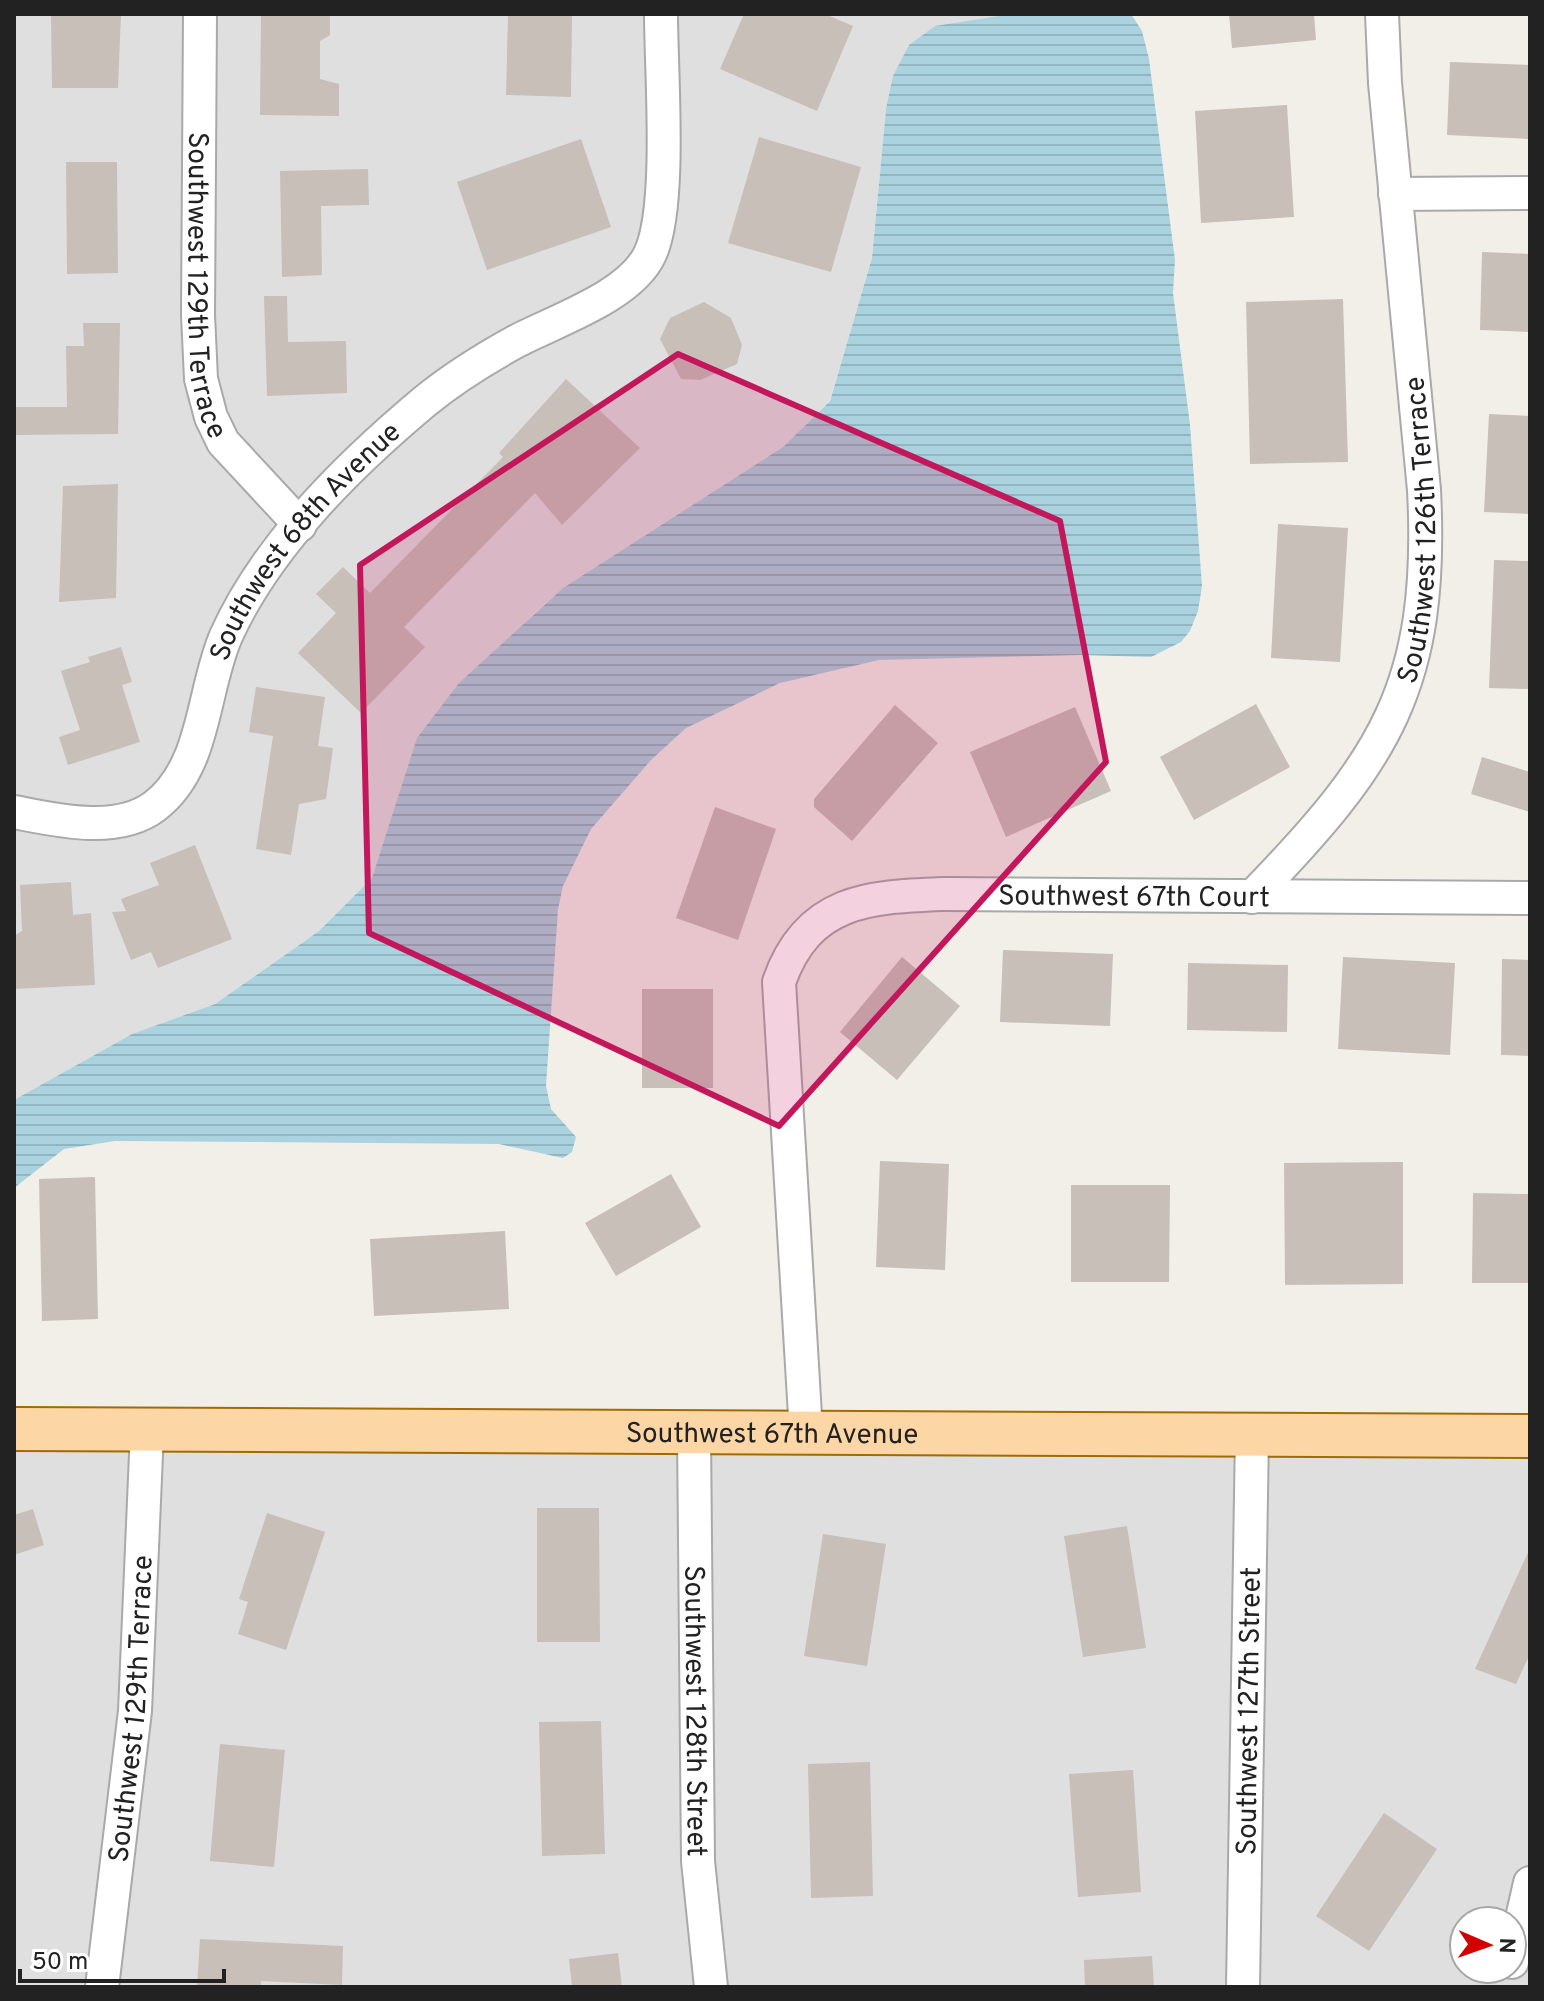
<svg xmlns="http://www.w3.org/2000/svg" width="1544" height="2001" font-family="Overpass,sans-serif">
<defs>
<pattern id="water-rules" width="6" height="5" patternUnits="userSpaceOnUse" patternTransform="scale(2)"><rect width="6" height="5" fill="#aad3df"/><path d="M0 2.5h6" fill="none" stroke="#92b5bf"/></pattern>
</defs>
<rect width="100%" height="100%" fill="#f2efe9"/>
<g fill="#e0dfdf" fill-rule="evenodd">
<polygon points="14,14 1012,14 990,19 886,109 872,258 830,400 783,447 563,588 532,615 417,739 372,878 319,931 215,1004 132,1034 14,1100"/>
<path d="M14,1436L1530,1450V1987H14ZM1464,1921H1512V1969H1464Z"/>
</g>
<polygon fill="url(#water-rules)" points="1012,14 1131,14 1142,31 1149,59 1175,260 1173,293 1190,425 1202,586 1198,611 1190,631 1181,642 1151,657 1081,655 879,660 780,683 686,728 651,760 591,829 563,886 558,909 546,1086 551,1109 576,1137 572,1152 563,1158 499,1144 115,1141 64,1149 14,1188 14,1100 132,1034 215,1004 319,931 372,878 417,738 459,683 563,588 783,447 830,401 872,258 886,109 893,76 909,45 935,26"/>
<g fill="#c7bfb8">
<polygon points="51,14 121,14 118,88 52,88"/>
<polygon points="261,14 330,14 330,35 320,41 320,79 339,84 339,116 260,115"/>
<polygon points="508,14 572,14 571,97 506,95"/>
<polygon points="744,14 825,14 853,26 817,111 720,69"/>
<polygon points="1229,14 1314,14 1316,40 1232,48"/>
<polygon points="1450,62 1530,65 1530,139 1447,135"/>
<polygon points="1287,105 1294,217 1201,223 1195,111"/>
<polygon points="759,137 861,167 831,272 728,243"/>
<polygon points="581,139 611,227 487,270 457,182"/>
<polygon points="66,162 117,162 118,273 67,274"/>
<polygon points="368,169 369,205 321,206 322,275 282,277 280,171"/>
<polygon points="1482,252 1530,254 1530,332 1480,330"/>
<polygon points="264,296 287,296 288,342 346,341 347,393 267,396"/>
<polygon points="1343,299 1348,462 1250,464 1246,302"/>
<polygon points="704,302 731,318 742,345 737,364 700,380 681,379 660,339 670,318"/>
<polygon points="83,323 120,323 118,434 14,435 14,407 67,407 66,346 84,346"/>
<polygon points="566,379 640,448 562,525 535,493 404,627 425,647 361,713 298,653 336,613 316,594 343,567 370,593 503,457 499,453"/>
<polygon points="1489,414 1530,416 1530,514 1484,512"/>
<polygon points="118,484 116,598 59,602 63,486"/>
<polygon points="1278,524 1348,528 1340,662 1271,658"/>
<polygon points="1494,560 1530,561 1530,689 1489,688"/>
<polygon points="121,647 132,682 122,685 140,742 68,765 59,737 80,730 61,671 90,662 88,657"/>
<polygon points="256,687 325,697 318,746 333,748 326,799 299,804 291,855 256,849 273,736 249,732"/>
<polygon points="1256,704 1290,767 1194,820 1160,757"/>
<polygon points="895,705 938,743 852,841 814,807 814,799"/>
<polygon points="1075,707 1111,791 1006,837 970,752"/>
<polygon points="1482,757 1530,772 1530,812 1471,794"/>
<polygon points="715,807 776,829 738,940 676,918"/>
<polygon points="195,845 232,939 158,968 151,952 131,960 112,912 126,911 121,899 159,885 150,863"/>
<polygon points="71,882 73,915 91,913 95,985 14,989 14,936 22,931 20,885"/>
<polygon points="1003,950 1113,954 1110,1026 1000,1022"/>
<polygon points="902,957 960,1006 897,1080 840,1032"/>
<polygon points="1343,957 1455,963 1450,1055 1338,1049"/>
<polygon points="1502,959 1530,960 1530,1056 1501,1055"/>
<polygon points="1188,963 1288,965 1287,1032 1187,1030"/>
<rect x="642" y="989" width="71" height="99"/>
<polygon points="880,1161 949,1164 945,1270 876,1267"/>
<polygon points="1403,1162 1403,1284 1285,1285 1284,1163"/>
<polygon points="671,1174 701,1227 616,1276 585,1223"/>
<polygon points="95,1177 98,1319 42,1321 39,1179"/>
<polygon points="1071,1185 1170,1185 1169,1282 1071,1282"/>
<polygon points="1473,1193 1530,1194 1530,1283 1472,1283"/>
<polygon points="505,1231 509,1309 374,1316 370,1239"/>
<polygon points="537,1508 599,1508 600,1642 537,1642"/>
<polygon points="33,1509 44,1545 14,1555 14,1515"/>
<polygon points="267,1513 325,1532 286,1650 238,1634 248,1602 239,1599"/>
<polygon points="1127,1526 1146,1648 1083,1657 1064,1536"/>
<polygon points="823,1534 886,1544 867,1666 804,1656"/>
<polygon points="1530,1548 1530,1654 1516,1684 1475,1669"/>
<polygon points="601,1721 605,1854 542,1856 539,1722"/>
<polygon points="220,1744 285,1750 274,1867 210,1861"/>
<polygon points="870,1762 873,1896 811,1898 808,1764"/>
<polygon points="1133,1770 1141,1892 1078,1897 1069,1774"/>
<polygon points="1384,1813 1437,1849 1369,1951 1316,1916"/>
<polygon points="200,1939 343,1946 342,1985 261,1981 261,1987 197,1987"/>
<polygon points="618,1953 622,1987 572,1987 569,1959"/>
<polygon points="1152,1956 1154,1987 1085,1987 1084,1960"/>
</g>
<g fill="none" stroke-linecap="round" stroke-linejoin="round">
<defs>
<g id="minor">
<path id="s1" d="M200,14L198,315L201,379L211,417L223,442L300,525"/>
<polyline points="1395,194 1530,193"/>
<path id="s2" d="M14,812C56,820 117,835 155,806C206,767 202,691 226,636C267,545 349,465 424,402C452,379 484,359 515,342C554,321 630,297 650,254C672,207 661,72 661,14"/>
<path id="s3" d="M1252,897C1385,760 1434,686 1424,490L1385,83L1382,14"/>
<path id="s4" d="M806,1432L779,982C808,899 869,897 944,894L1530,898"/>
<path id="s5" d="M694,1433L698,1861L711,1987"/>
<polyline points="1512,1962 1530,1883"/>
<path id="s6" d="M102,1987L135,1711L147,1431"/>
<path id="s7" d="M1243,1987L1252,1434"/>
</g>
<g id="major">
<path id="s8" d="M14,1429L1530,1436"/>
</g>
</defs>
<use href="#minor" stroke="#a9a9a9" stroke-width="36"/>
<use href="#major" stroke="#a06b00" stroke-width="46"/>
<use href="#minor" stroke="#fff" stroke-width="32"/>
<use href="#major" stroke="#fcd6a4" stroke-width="42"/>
</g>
<path fill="#c2185b" fill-opacity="0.2" stroke="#c2185b" stroke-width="6" stroke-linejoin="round" d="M678,354L1060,521L1106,762L779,1126L369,933L360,565Z"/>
<g text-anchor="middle" stroke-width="7" stroke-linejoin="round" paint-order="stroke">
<g font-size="28" fill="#222" stroke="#fff">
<text dy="10" stroke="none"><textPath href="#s1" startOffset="272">Southwest 129th Terrace</textPath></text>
<text dy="10" stroke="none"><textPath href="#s3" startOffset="420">Southwest 126th Terrace</textPath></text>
<text dy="10" stroke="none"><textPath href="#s2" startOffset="456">Southwest 68th Avenue</textPath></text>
<text dy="10" stroke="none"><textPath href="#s4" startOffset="844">Southwest 67th Court</textPath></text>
<text dy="10" stroke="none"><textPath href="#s8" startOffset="758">Southwest 67th Avenue</textPath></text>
<text dy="10" stroke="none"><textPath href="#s6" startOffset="280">Southwest 129th Terrace</textPath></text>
<text dy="10" stroke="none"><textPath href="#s5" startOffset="278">Southwest 128th Street</textPath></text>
<text dy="10" stroke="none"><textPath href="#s7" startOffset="276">Southwest 127th Street</textPath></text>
</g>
</g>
<rect width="1544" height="2001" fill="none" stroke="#222222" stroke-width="32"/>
<g transform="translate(1488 1945) rotate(92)"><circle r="38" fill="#ffffff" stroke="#a7a7a7" stroke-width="2"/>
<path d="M0-6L14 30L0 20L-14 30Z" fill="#d40000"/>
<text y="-12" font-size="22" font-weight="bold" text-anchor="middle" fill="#222222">N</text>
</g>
<path d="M20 1969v12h204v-12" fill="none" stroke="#222222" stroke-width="4"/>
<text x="32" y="1969" font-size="24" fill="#222222" stroke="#ffffff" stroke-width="6" paint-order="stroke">50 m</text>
</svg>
